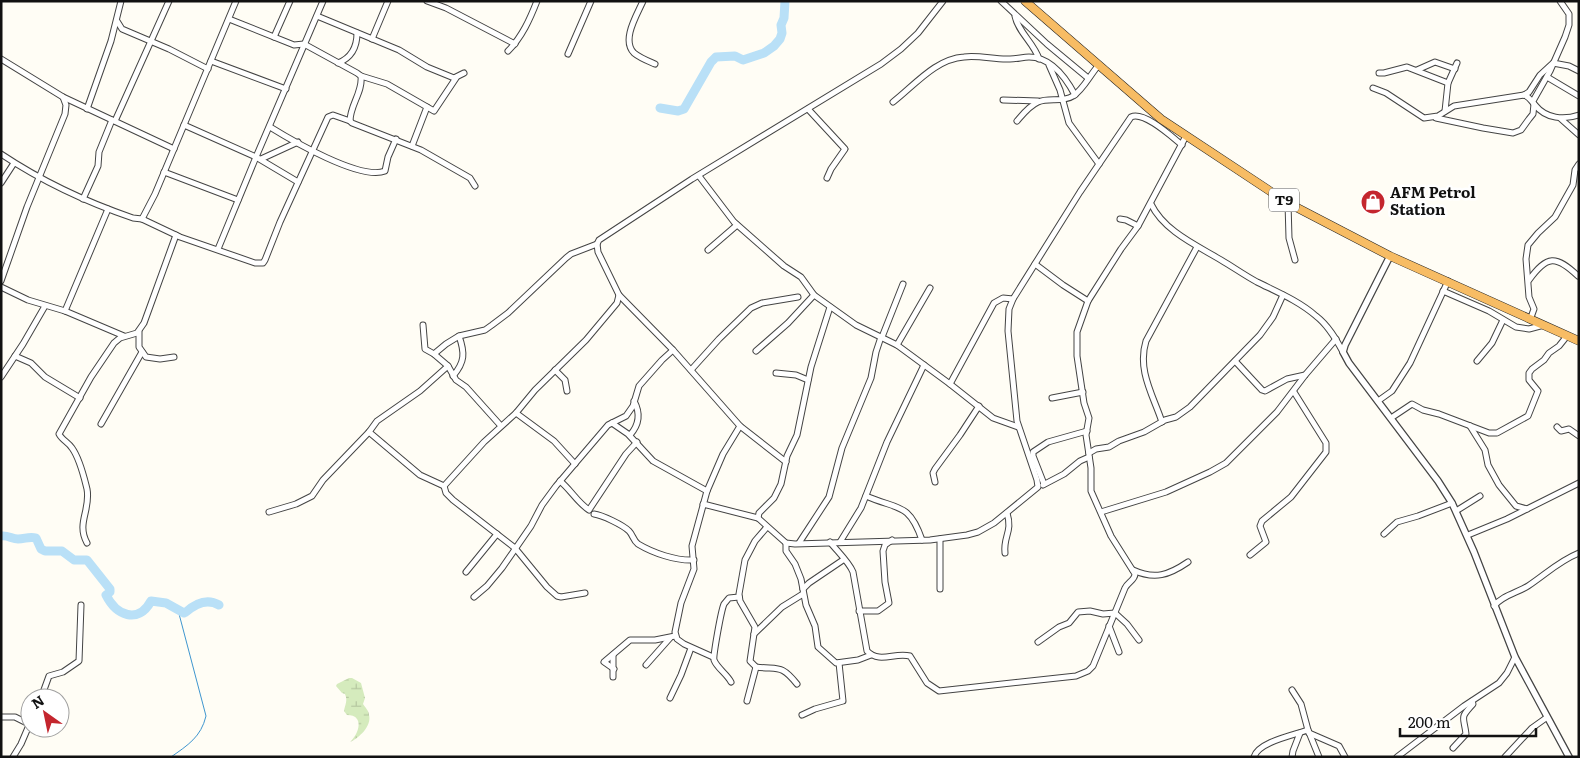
<svg xmlns="http://www.w3.org/2000/svg" width="1580" height="758" font-family="Literata,serif">
<defs>
<pattern id="wetland-marsh" width="20" height="14" patternUnits="userSpaceOnUse" patternTransform="scale(1.25)"><rect width="20" height="14" fill="#d5ebbd"/><path d="M1 5h8M5 5V1M11 12h8M15 12V8" fill="none" stroke="#b6c8a1"/></pattern>
</defs>
<rect width="100%" height="100%" fill="#fffdf5"/>
<path fill="url(#wetland-marsh)" d="M349,678H352L361,683L365,698L363,704C365,707 369,711 369,715C372,726 359,738 350,742C359,734 365,715 347,715L344,711C345,704 348,701 345,694L342,693L336,686L337,684Z"/>
<g fill="none" stroke-linecap="round" stroke-linejoin="round">
<path stroke="#3f96cf" stroke-width="1" d="M171,757C188,745 201,737 206,716L178,610"/>
<g stroke="#b9e0f7" stroke-width="9">
<polyline points="660,108 678,111 684,109 711,62 716,57 735,56 743,60 764,53 774,46 780,39 782,33 781,25 784,18 785,1"/>
<path d="M1,536C8,535 12,539 18,539C25,539 29,536 36,538L41,549L45,551H62L74,560H87L110,589V592L106,595C116,615 138,625 151,601L166,603L184,613L186,612C195,604 207,598 219,605"/>
</g>
<defs>
<g id="minor">
<polyline points="427,1 446,8 515,44"/>
<path d="M643,1C637,15 621,40 634,53C640,58 648,61 655,64"/>
<polyline points="1001,1 1047,44 1088,78"/>
<polyline points="317,16 399,50 427,67 454,78 464,73"/>
<path d="M1015,16C1018,32 1034,43 1039,59"/>
<path d="M229,19L294,45L304,44L357,73L361,76C363,92 350,105 350,121L352,123L421,150L470,178L475,186"/>
<polyline points="117,21 122,29 169,49 208,69"/>
<polyline points="274,37 290,1"/>
<polyline points="372,39 388,1"/>
<path d="M508,51C522,37 530,19 537,1"/>
<polyline points="568,54 591,1"/>
<polyline points="1,59 63,97 174,149"/>
<polyline points="211,61 286,89"/>
<path d="M338,63C351,58 357,47 357,33"/>
<polyline points="1049,65 1060,90 1069,123 1099,164"/>
<polyline points="1417,70 1435,62 1455,69"/>
<polyline points="1379,73 1384,73 1407,67 1448,83"/>
<polyline points="361,76 387,84 434,111 456,78"/>
<polyline points="1547,77 1579,96"/>
<path d="M1373,88L1386,93L1424,118L1438,116L1454,106L1524,95C1530,97 1531,101 1535,105C1546,119 1564,120 1579,115"/>
<polyline points="1524,95 1529,92 1540,75 1553,63 1569,66 1579,71"/>
<polyline points="1003,100 1038,101"/>
<polyline points="1533,101 1550,71 1565,37 1569,25 1569,14 1560,1"/>
<path d="M893,102C914,86 935,59 964,57C980,55 995,60 1010,59C1017,59 1023,57 1029,57C1051,57 1066,78 1075,95"/>
<polyline points="87,109 111,41 121,1"/>
<polyline points="808,109 845,149 831,169 827,178"/>
<polyline points="1445,111 1448,83 1457,63"/>
<polyline points="1436,118 1483,128 1513,133 1521,130 1529,119 1533,114 1534,104"/>
<polyline points="1561,119 1579,135"/>
<polyline points="115,121 169,1"/>
<path d="M1017,121C1023,114 1029,106 1038,102C1049,97 1062,103 1073,96C1083,90 1090,75 1098,66"/>
<polyline points="184,125 256,157 298,182"/>
<path d="M270,127C291,140 361,181 385,171L388,157L396,139"/>
<polyline points="412,146 427,107"/>
<path d="M1,154C43,182 86,202 133,218L142,219L155,194L236,1"/>
<polyline points="261,159 298,142"/>
<polyline points="164,172 238,200"/>
<polyline points="699,176 734,222 784,266 801,277 814,295 856,325 897,345 950,384 993,418 1018,427"/>
<polyline points="1,183 14,163"/>
<polyline points="83,199 98,166 99,152 112,120"/>
<polyline points="1288,203 1289,238 1295,260"/>
<path d="M1151,204C1164,231 1196,245 1221,260C1233,267 1244,275 1257,282C1277,292 1299,301 1316,316C1328,325 1336,339 1343,352"/>
<polyline points="142,219 180,237 255,263 263,263 265,260 280,222 328,117 333,115 350,121"/>
<polyline points="1120,219 1126,220 1138,226"/>
<polyline points="218,249 256,157 323,1"/>
<polyline points="708,250 737,225"/>
<polyline points="1035,264 1063,285 1088,301"/>
<path d="M1529,280C1547,255 1556,255 1578,276"/>
<polyline points="1,281 27,207 65,114 66,105 63,97"/>
<polyline points="1,287 28,300 65,311 124,336"/>
<polyline points="1443,291 1489,311 1516,327 1529,329 1544,325"/>
<polyline points="619,295 673,350 740,426 786,462"/>
<polyline points="65,311 108,209"/>
<polyline points="1530,320 1534,309 1529,297 1526,259 1528,245 1538,233 1555,217 1573,185 1575,170 1579,164"/>
<polyline points="423,325 425,349 434,354 448,366 456,380 466,387 501,426"/>
<polyline points="139,332 139,347 146,357 160,359 174,357"/>
<polyline points="882,337 903,284"/>
<polyline points="897,345 930,288"/>
<polyline points="756,351 788,323 814,295"/>
<polyline points="434,354 446,344 459,336 485,330 492,325 508,313 566,258 571,254 597,244"/>
<polyline points="15,356 31,363 45,377 80,398"/>
<polyline points="1235,361 1262,390 1265,391 1287,379 1305,375"/>
<polyline points="1477,361 1492,343 1503,320"/>
<polyline points="555,370 565,380 567,391"/>
<polyline points="691,370 719,339 751,308 762,303 798,297"/>
<polyline points="776,373 796,375 808,380"/>
<path d="M453,376C465,362 465,353 459,336"/>
<polyline points="1,377 23,344 45,306"/>
<path d="M950,384L994,303L1003,298L1013,299L1080,192L1131,117C1144,111 1171,136 1182,145"/>
<polyline points="1052,398 1083,392"/>
<polyline points="1378,401 1392,391 1410,363 1448,281"/>
<polyline points="516,413 554,441 575,464"/>
<polyline points="1391,418 1412,404 1423,410 1439,414 1489,433 1497,433 1528,416 1538,391 1529,380 1529,373 1532,369 1544,360 1549,353 1559,346 1567,336"/>
<path d="M1162,422C1153,395 1137,370 1146,341L1197,247"/>
<polyline points="612,423 628,434 653,461 707,491"/>
<polyline points="101,424 142,352"/>
<polyline points="1470,426 1485,450 1488,465 1499,485 1516,506 1527,509"/>
<polyline points="1557,427 1561,431 1569,429 1579,436"/>
<polyline points="369,432 420,475 444,486"/>
<path d="M630,435C639,425 641,414 634,401"/>
<polyline points="1089,453 1096,449 1109,447 1119,441 1144,432 1165,420 1176,417 1190,407 1260,335 1273,317 1283,295"/>
<path d="M560,481C571,490 577,502 589,510L626,454L637,442"/>
<polyline points="935,482 933,473 935,469 960,435 979,406"/>
<polyline points="1044,484 1033,456 1033,452 1048,442 1087,431"/>
<polyline points="1043,485 1064,474 1080,461 1089,457"/>
<path d="M866,496C898,510 909,502 922,540"/>
<polyline points="703,504 758,518 786,543 795,544 930,540 967,535 978,532 994,523 1038,487 1037,480 1017,421 1008,331 1009,309 1013,299"/>
<polyline points="1456,511 1480,496"/>
<polyline points="269,512 296,504 312,496 323,480 369,432 377,421 420,391 448,366"/>
<polyline points="1101,512 1166,492 1210,472 1226,463 1277,412 1306,374 1336,339"/>
<path d="M594,514C602,515 623,525 629,531C633,535 633,540 638,544C653,553 676,561 694,560"/>
<polyline points="758,518 759,513 774,498 781,484 787,456 797,435 811,367 830,307"/>
<path d="M767,527L755,541L745,560L739,594L740,601L755,627L750,661L756,667C779,670 781,664 797,684"/>
<polyline points="1384,534 1397,522 1418,516 1452,503"/>
<polyline points="1468,535 1507,519 1579,483"/>
<polyline points="940,539 940,589"/>
<path d="M830,542C837,551 849,562 853,572L867,651C880,664 894,652 910,656L927,683L939,691L1076,676L1088,671L1093,666L1125,588C1128,582 1135,580 1135,574L1111,536L1091,491V468L1086,435L1089,418L1084,403L1077,356V332L1088,301L1121,249L1138,226L1186,136"/>
<polyline points="840,542 861,508 887,442 924,365"/>
<path d="M87,543C76,523 91,510 87,489C84,477 80,459 72,448C68,442 62,440 59,434L91,377L114,343L120,338L137,333L144,323L176,235"/>
<polyline points="786,543 786,551 795,564 801,579 806,605 815,626 818,647 836,663 858,660 871,655"/>
<polyline points="799,543 829,497 842,448 871,378 876,352 881,337"/>
<path d="M1005,553C1003,536 1013,532 1007,513"/>
<polyline points="1250,555 1266,542 1260,526 1262,521 1291,497 1326,452 1326,443 1294,392"/>
<path d="M1133,570C1155,580 1169,575 1188,562"/>
<polyline points="466,572 497,534"/>
<polyline points="803,589 809,583 843,560"/>
<polyline points="585,593 561,597 557,596 547,587 515,548 453,500 446,493 444,486 484,442 516,413 535,390 586,340 617,303 619,295 598,252 597,244 599,240 692,179 881,64 901,49 918,33 943,1"/>
<polyline points="474,597 487,586 502,568 531,526 542,505 556,486 608,425 626,416 633,406 639,386 662,360 673,350"/>
<path d="M1494,606C1503,595 1517,593 1528,586C1546,574 1559,561 1579,553"/>
<polyline points="859,611 878,611 889,603 885,582 883,551 885,545 892,540"/>
<polyline points="1109,626 1119,652"/>
<polyline points="754,634 782,607 803,594"/>
<polyline points="1038,642 1059,627 1069,623 1078,612 1090,611 1103,614 1115,613 1127,624 1139,640"/>
<polyline points="613,655 613,677"/>
<polyline points="713,657 684,644 677,639 675,632 681,603 694,569 692,546 707,491 723,454 740,426"/>
<polyline points="646,665 670,638"/>
<polyline points="614,669 604,662 630,640 655,640 675,636"/>
<path d="M731,682C727,674 717,668 714,660C713,656 721,611 724,604L729,598L739,597"/>
<polyline points="1292,690 1301,704 1308,730 1319,757"/>
<polyline points="41,698 49,676 63,672 79,661 81,605"/>
<polyline points="670,698 681,675 691,648"/>
<polyline points="747,701 756,667"/>
<polyline points="802,715 815,709 843,701 839,663"/>
<polyline points="1,717 15,717 29,724"/>
<polyline points="1309,733 1339,746 1345,757"/>
<path d="M1453,748L1466,734C1464,716 1459,719 1473,704L1472,701"/>
<polyline points="13,757 21,744 30,723"/>
<path d="M1254,757C1258,742 1294,735 1308,730"/>
<polyline points="1292,757 1293,751 1300,733"/>
<polyline points="1397,757 1464,706 1499,683 1507,673 1515,657"/>
<polyline points="1505,757 1532,728 1546,718"/>
</g>
<polyline id="tertiary" points="1390,256 1345,345 1343,352 1349,363 1438,481 1452,503 1474,552 1515,657 1569,757"/>
<polyline id="trunk" points="1025,1 1161,119 1288,203 1390,256 1579,341"/>
</defs>
<use href="#minor" stroke="#444" stroke-width="7"/>
<use href="#tertiary" stroke="#444" stroke-width="8"/>
<use href="#trunk" stroke="#222" stroke-width="9"/>
<use href="#minor" stroke="#fff" stroke-width="5"/>
<use href="#tertiary" stroke="#fff" stroke-width="5.5"/>
<use href="#trunk" stroke="#f7bc64" stroke-width="8"/>
</g>
<defs>
<symbol id="shop-disc" viewBox="-11 -11 22 22"><circle r="9.5" fill="#c4262e" stroke="#fff"/><path d="M-5-2.5h2.3a2.7 3.5 0 0 1 5.4 0H5L5.5 6h-11ZM-1.5-2.5h3a1.5 2.3 0 0 0-3 0Z" fill="#fff"/></symbol>
</defs>
<g fill-rule="evenodd">
<use href="#shop-disc" x="1359" y="188" width="28" height="28"/>
</g>
<g text-anchor="middle" stroke-width="5" stroke-linejoin="round" paint-order="stroke">
<rect fill="#fff" stroke="#585858" stroke-width="1" x="1269" y="188.5" width="30" height="23" rx="4"/>
<g font-size="14" font-weight="bold" fill="#111">
<text x="1284" y="205">T9</text>
</g>
<g font-size="15" font-weight="bold" fill="#111" stroke="#fff" text-anchor="start">
<text x="1390" y="198">AFM Petrol<tspan x="1390" dy="17">Station</tspan></text>
</g>
</g>
<rect width="1580" height="758" fill="none" stroke="#111111" stroke-width="5"/>
<g transform="translate(45 713) rotate(327)"><circle r="24" fill="#ffffff" stroke="#a0a0a0"/>
<path d="M0-4L9 19L0 12L-9 19Z" fill="#c4262e"/>
<text y="-8" font-size="14" font-weight="bold" text-anchor="middle" fill="#111111">N</text>
</g>
<path d="M1400 728v8h136v-8" fill="none" stroke="#111111" stroke-width="2.5"/>
<text x="1408" y="728" font-size="15" fill="#111111" stroke="#ffffff" stroke-width="4" paint-order="stroke">200 m</text>
</svg>
